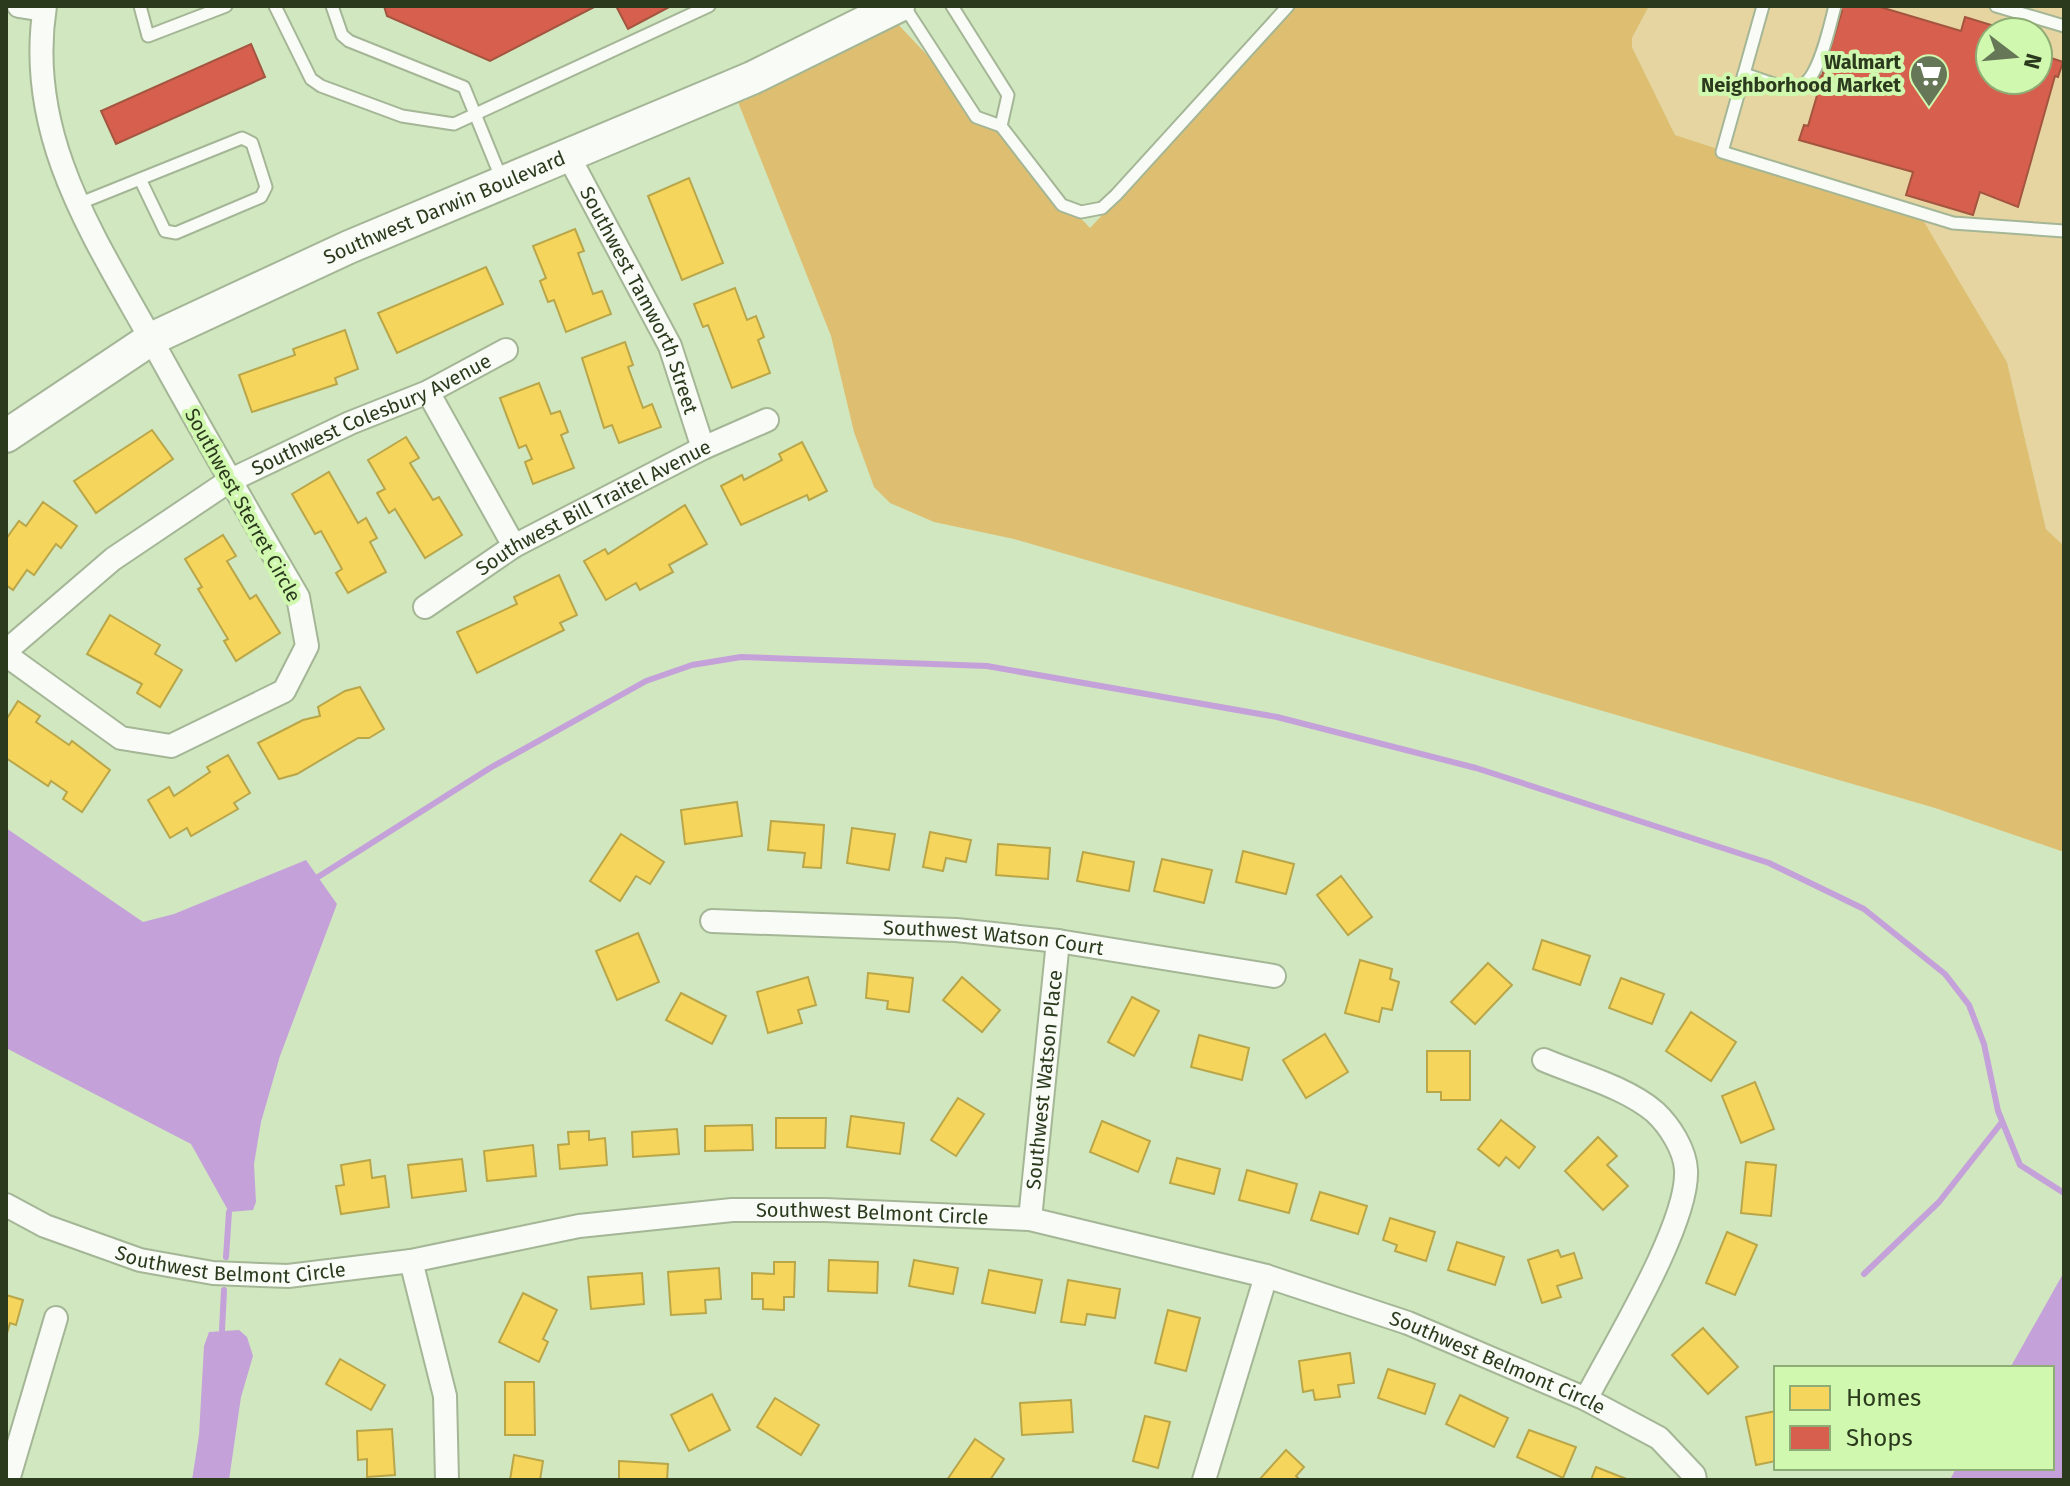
<svg xmlns="http://www.w3.org/2000/svg" width="2070" height="1486" font-family="'Fira Sans',sans-serif">
<rect width="100%" height="100%" fill="#d1e7c0"/>
<path fill="#e7d5a1" fill-rule="evenodd" d="M1649,6H2064V546L2046,529L2007,362L1920,216L1675,135L1632,47V38ZM1990,32H2038V80H1990Z"/>
<polygon fill="#debf71" points="1297,6 1649,6 1632,38 1632,47 1675,135 1920,215 2007,362 2046,529 2064,546 2064,852 1935,808 1014,539 934,522 890,503 874,487 854,432 831,336 736,97 894,20 1090,228"/>
<g fill="#c4a2d9">
<polygon points="6,828 143,922 174,914 306,860 337,904 280,1056 261,1122 254,1164 256,1202 253,1210 229,1212 191,1144 6,1048"/>
<polygon points="2064,1272 2064,1480 1950,1480 1956,1468 2052,1468 2052,1368 2010,1368"/>
<polygon points="239,1330 247,1337 253,1356 241,1397 229,1480 192,1480 199,1435 204,1346 209,1332"/>
</g>
<g fill="#f6d55c" stroke="#b9a649" stroke-width="2">
<polygon points="689,178 723,263 682,280 648,196"/>
<polygon points="575,229 584,251 578,253 593,294 602,291 611,314 566,332 554,300 548,302 540,281 546,278 533,246"/>
<polygon points="486,267 503,304 397,353 378,313"/>
<polygon points="735,288 747,320 756,316 764,337 758,340 770,373 732,388 708,325 703,327 694,304"/>
<polygon points="345,330 358,369 335,378 337,384 252,412 239,375 295,355 293,349"/>
<polygon points="625,342 633,365 628,367 643,408 652,404 661,427 619,443 612,425 604,428 582,358"/>
<polygon points="539,383 551,414 560,411 568,432 561,435 574,468 533,484 525,462 532,459 526,445 519,448 500,398"/>
<polygon points="152,430 173,459 96,513 74,481"/>
<polygon points="406,437 419,458 410,463 433,500 439,497 462,535 425,558 395,509 389,513 377,493 385,489 368,460"/>
<polygon points="802,442 827,491 809,500 807,495 741,525 721,486 742,475 744,480 782,460 779,454"/>
<polygon points="329,472 358,523 366,518 377,538 370,542 386,572 348,593 336,573 342,569 321,531 315,534 292,494"/>
<polygon points="43,502 77,526 61,548 56,544 34,575 27,570 13,590 6,585 6,539 19,521 26,526"/>
<polygon points="685,505 707,544 669,565 673,572 640,590 636,583 606,600 584,561 605,549 608,554"/>
<polygon points="223,535 236,556 227,561 250,599 256,595 280,633 236,661 224,641 228,639 198,589 202,587 185,559"/>
<polygon points="559,575 577,615 560,623 564,630 477,673 457,632 517,604 514,597"/>
<polygon points="110,615 160,645 155,654 182,670 160,707 137,693 142,684 87,654"/>
<polygon points="360,687 384,729 369,738 358,738 297,774 279,779 258,743 303,720 320,716 318,707 345,691"/>
<polygon points="18,701 40,716 36,722 69,745 72,741 110,770 82,812 63,799 67,792 51,781 48,786 6,758 6,720"/>
<polygon points="228,755 250,793 234,803 238,809 191,836 187,828 170,838 148,800 169,787 174,796 210,772 207,767"/>
<polygon points="737,802 742,836 685,844 681,810"/>
<polygon points="771,821 824,825 821,868 803,867 805,853 768,850"/>
<polygon points="852,828 895,834 889,870 847,863"/>
<polygon points="930,832 971,840 966,862 946,858 943,871 923,867"/>
<polygon points="621,834 664,862 650,884 636,876 620,901 590,881"/>
<polygon points="998,844 1050,848 1048,879 996,875"/>
<polygon points="1243,851 1294,864 1286,894 1236,882"/>
<polygon points="1083,852 1134,862 1129,891 1077,881"/>
<polygon points="1162,859 1212,870 1204,903 1154,891"/>
<polygon points="1341,876 1372,917 1348,935 1317,895"/>
<polygon points="638,933 659,982 617,1000 596,951"/>
<polygon points="1542,940 1590,956 1580,985 1533,969"/>
<polygon points="1360,960 1392,969 1390,979 1399,982 1392,1010 1382,1008 1379,1022 1345,1013"/>
<polygon points="1488,963 1512,985 1475,1024 1451,1002"/>
<polygon points="868,973 913,978 909,1012 887,1009 888,1001 866,998"/>
<polygon points="808,977 816,1005 798,1010 802,1023 768,1033 757,992"/>
<polygon points="962,977 1000,1010 982,1032 943,1000"/>
<polygon points="1621,978 1664,994 1652,1024 1609,1008"/>
<polygon points="681,993 726,1016 712,1044 666,1020"/>
<polygon points="1132,997 1159,1011 1134,1056 1108,1042"/>
<polygon points="1691,1012 1736,1042 1711,1081 1666,1051"/>
<polygon points="1325,1034 1348,1072 1306,1098 1283,1060"/>
<polygon points="1199,1035 1249,1048 1242,1080 1191,1067"/>
<polygon points="1427,1051 1470,1051 1470,1100 1441,1100 1441,1092 1427,1092"/>
<polygon points="1755,1082 1774,1129 1741,1143 1722,1096"/>
<polygon points="958,1098 984,1114 956,1156 931,1140"/>
<polygon points="851,1116 904,1123 900,1154 847,1147"/>
<polygon points="776,1118 826,1118 825,1148 776,1148"/>
<polygon points="1501,1120 1535,1147 1519,1168 1506,1157 1499,1166 1478,1149"/>
<polygon points="1102,1121 1150,1141 1138,1172 1090,1152"/>
<polygon points="752,1125 753,1150 705,1151 705,1126"/>
<polygon points="677,1129 679,1154 633,1157 632,1132"/>
<polygon points="589,1131 589,1140 605,1138 607,1165 560,1169 558,1145 569,1144 568,1132"/>
<polygon points="1598,1137 1617,1156 1607,1165 1628,1186 1603,1210 1565,1171"/>
<polygon points="533,1145 536,1176 487,1181 484,1151"/>
<polygon points="1177,1158 1220,1169 1214,1194 1170,1183"/>
<polygon points="462,1159 466,1191 412,1198 408,1165"/>
<polygon points="370,1160 372,1178 385,1176 389,1207 341,1214 336,1186 344,1185 341,1165"/>
<polygon points="1746,1162 1776,1165 1771,1216 1741,1213"/>
<polygon points="1247,1170 1297,1184 1289,1213 1239,1200"/>
<polygon points="1320,1192 1367,1206 1358,1234 1311,1220"/>
<polygon points="1390,1218 1435,1232 1426,1261 1395,1251 1397,1245 1383,1240"/>
<polygon points="1727,1232 1757,1245 1735,1295 1706,1283"/>
<polygon points="1457,1242 1504,1257 1495,1285 1448,1270"/>
<polygon points="1558,1250 1561,1257 1574,1253 1582,1278 1557,1286 1561,1297 1542,1303 1528,1260"/>
<polygon points="829,1260 878,1262 877,1293 828,1291"/>
<polygon points="914,1260 958,1268 953,1294 909,1286"/>
<polygon points="774,1262 795,1262 794,1297 784,1297 784,1310 763,1309 763,1299 752,1299 752,1273 774,1274"/>
<polygon points="719,1268 721,1299 705,1300 706,1313 671,1315 668,1272"/>
<polygon points="989,1270 1042,1280 1035,1313 982,1303"/>
<polygon points="642,1273 644,1304 591,1309 588,1277"/>
<polygon points="1068,1280 1120,1289 1115,1318 1087,1314 1085,1325 1061,1322"/>
<polygon points="523,1293 557,1310 543,1339 548,1342 539,1362 499,1342"/>
<polygon points="6,1295 23,1300 16,1325 10,1323 6,1337"/>
<polygon points="1168,1310 1200,1318 1186,1371 1155,1363"/>
<polygon points="1703,1328 1738,1367 1708,1394 1672,1355"/>
<polygon points="1350,1353 1354,1383 1338,1385 1340,1397 1315,1400 1313,1390 1303,1392 1299,1361"/>
<polygon points="340,1359 385,1385 371,1410 326,1384"/>
<polygon points="1388,1369 1435,1384 1425,1414 1378,1398"/>
<polygon points="505,1382 534,1382 535,1435 505,1435"/>
<polygon points="712,1394 730,1430 689,1451 671,1415"/>
<polygon points="1460,1395 1508,1418 1494,1447 1446,1424"/>
<polygon points="775,1398 819,1425 801,1455 757,1427"/>
<polygon points="1071,1400 1073,1432 1022,1435 1020,1403"/>
<polygon points="1776,1411 1776,1461 1756,1465 1746,1417"/>
<polygon points="1145,1416 1170,1422 1158,1468 1133,1461"/>
<polygon points="392,1429 395,1475 367,1477 367,1459 358,1460 357,1431"/>
<polygon points="1529,1430 1576,1447 1563,1478 1517,1457"/>
<polygon points="975,1439 1004,1459 990,1480 947,1480"/>
<polygon points="1286,1450 1304,1467 1296,1476 1300,1480 1259,1480"/>
<polygon points="514,1455 543,1461 540,1480 510,1480"/>
<polygon points="619,1461 668,1464 667,1480 619,1480"/>
<polygon points="1596,1467 1629,1480 1591,1480"/>
</g>
<g fill="#d6604d" stroke="#a3553f" stroke-width="2">
<polygon points="384,6 596,6 490,61 387,16"/>
<polygon points="616,6 671,6 628,29"/>
<polygon points="1839,6 1877,6 1961,31 1965,17 2014,32 1990,32 1990,80 2038,80 2038,39 2049,43 2045,56 2063,62 2058,77 2055,76 2018,207 1980,192 1973,215 1906,195 1913,172 1799,140 1804,125 1808,126 1818,92 1814,91 1819,75 1822,76 1842,11 1838,10"/>
<polygon points="251,44 265,77 116,144 101,111"/>
</g>
<g fill="none" stroke-linecap="round" stroke-linejoin="round">
<g stroke="#c4a2d9" stroke-width="6">
<polyline points="318,877 490,768 646,681 692,665 741,657 987,666 1277,717 1476,768 1769,863 1864,909 1945,974 1969,1005 1984,1044 1998,1111 2020,1165 2064,1193"/>
<polyline points="226,1257 229,1212"/>
<polyline points="1864,1274 1939,1202 2002,1122"/>
<polyline points="222,1330 224,1290"/>
</g>
<defs>
<g id="lane">
<polyline points="140,6 148,36 226,6"/>
<polyline points="275,6 311,79 321,86 402,116 454,124 709,6"/>
<polyline points="332,6 342,35 349,41 464,87 502,180"/>
<polyline points="904,6 976,117 1001,126 1062,205 1081,212 1102,208 1116,195 1288,6"/>
<polyline points="952,6 1008,95 1001,126"/>
<polyline points="1763,6 1722,152 1953,223 2064,231"/>
<polyline points="1996,6 2064,26"/>
<path d="M1744,74C1759,78 1785,91 1800,86C1819,80 1830,24 1835,6"/>
<polyline points="78,204 242,138 252,143 266,187 261,197 176,233 165,231 140,179"/>
</g>
<g id="street">
<polyline points="19,6 44,10"/>
<path id="s1" d="M569,157L670,346L703,448"/>
<polyline points="428,392 514,546"/>
<path id="s2" d="M425,607L514,546L703,448L767,420"/>
<path id="s3" d="M6,651L113,559L229,481L350,423L428,392L506,350"/>
<path d="M6,655L121,738L171,746L284,691L307,646L298,597C250,515 203,433 157,350C97,241 24,138 45,6"/>
<path id="s4" d="M712,921L956,930L1058,941L1274,976"/>
<path d="M1544,1060C1579,1075 1626,1087 1655,1112C1670,1126 1685,1150 1686,1170C1689,1224 1613,1347 1586,1399"/>
<path id="s5" d="M6,1205L45,1226L140,1260L213,1273L288,1276L411,1261L579,1226L732,1210H825L1030,1219L1266,1276L1408,1323L1586,1399L1659,1438L1694,1475L1695,1480"/>
<path id="s6" d="M1030,1219L1058,941"/>
<polyline points="411,1261 445,1396 447,1480"/>
<polyline points="8,1480 56,1318"/>
<polyline points="1204,1480 1266,1276"/>
</g>
<g id="secondary">
<path id="s7" d="M6,436L151,339L349,247L752,78L898,6"/>
</g>
</defs>
<use href="#lane" stroke="#a4b696" stroke-width="15"/>
<use href="#street" stroke="#a4b696" stroke-width="26"/>
<use href="#secondary" stroke="#a4b696" stroke-width="36"/>
<use href="#lane" stroke="#f8fbf6" stroke-width="11"/>
<use href="#street" stroke="#f8fbf6" stroke-width="22"/>
<use href="#secondary" stroke="#f8fbf6" stroke-width="32"/>
</g>
<defs>
<symbol id="supermarket-pin" viewBox="-11 -11 22 30"><path d="M0 17L-7.5 6A9.5 9.5 0 1 1 7.5 6Z" fill="#657756" stroke="#d0f8af"/><path d="M-6-5.5h2.5l.6 2H6L4.5 2H-2.5L-4.4-4H-6ZM-1.5 3.2a1.3 1.3 0 1 0 .1 0ZM3 3.2a1.3 1.3 0 1 0 .1 0Z" fill="#fff"/></symbol>
</defs>
<g fill-rule="evenodd">
<use href="#supermarket-pin" x="1907" y="52" width="44" height="60"/>
</g>
<g text-anchor="middle" stroke-width="8" stroke-linejoin="round" paint-order="stroke">
<g font-size="20" font-weight="bold" fill="#2b3a1d" stroke="#d0f8af" text-anchor="end">
<text x="1901" y="69">Walmart<tspan x="1901" dy="23">Neighborhood Market</tspan></text>
</g>
<g font-size="20" fill="#2b3a1d" stroke="#d0f8af">
<text dy="7" stroke="none"><textPath href="#s7" startOffset="496">Southwest Darwin Boulevard</textPath></text>
<text dy="7" stroke="none"><textPath href="#s1" startOffset="160">Southwest Tamworth Street</textPath></text>
<text dy="7" stroke="none"><textPath href="#s3" startOffset="438">Southwest Colesbury Avenue</textPath></text>
<text transform="translate(243 505) rotate(61)" y="7">Southwest Sterret Circle</text>
<text dy="7" stroke="none"><textPath href="#s2" startOffset="196">Southwest Bill Traitel Avenue</textPath></text>
<text dy="7" stroke="none"><textPath href="#s4" startOffset="282">Southwest Watson Court</textPath></text>
<text dy="7" stroke="none"><textPath href="#s6" startOffset="140">Southwest Watson Place</textPath></text>
<text dy="7" stroke="none"><textPath href="#s5" startOffset="884">Southwest Belmont Circle</textPath></text>
<text dy="7" stroke="none"><textPath href="#s5" startOffset="236">Southwest Belmont Circle</textPath></text>
<text dy="7" stroke="none"><textPath href="#s5" startOffset="1532">Southwest Belmont Circle</textPath></text>
</g>
</g>
<rect width="2070" height="1486" fill="none" stroke="#2b3a1d" stroke-width="16"/>
<rect x="1774" y="1366" width="280" height="104" fill="#d0f8af" stroke="#8eac75" stroke-width="2"/>
<rect x="1790" y="1386" width="40" height="24" fill="#f6d55c" stroke="#8eac75" stroke-width="2"/>
<text x="1846" y="1406" font-size="24" fill="#2b3a1d">Homes</text>
<rect x="1790" y="1426" width="40" height="24" fill="#d6604d" stroke="#8eac75" stroke-width="2"/>
<text x="1846" y="1446" font-size="24" fill="#2b3a1d">Shops</text>
<g transform="translate(2014 56) rotate(106)"><circle r="38" fill="#d0f8af" stroke="#8eac75" stroke-width="2"/>
<path d="M0-6L14 30L0 20L-14 30Z" fill="#657756"/>
<text y="-12" font-size="22" font-weight="bold" text-anchor="middle" fill="#2b3a1d">N</text>
</g>
</svg>
